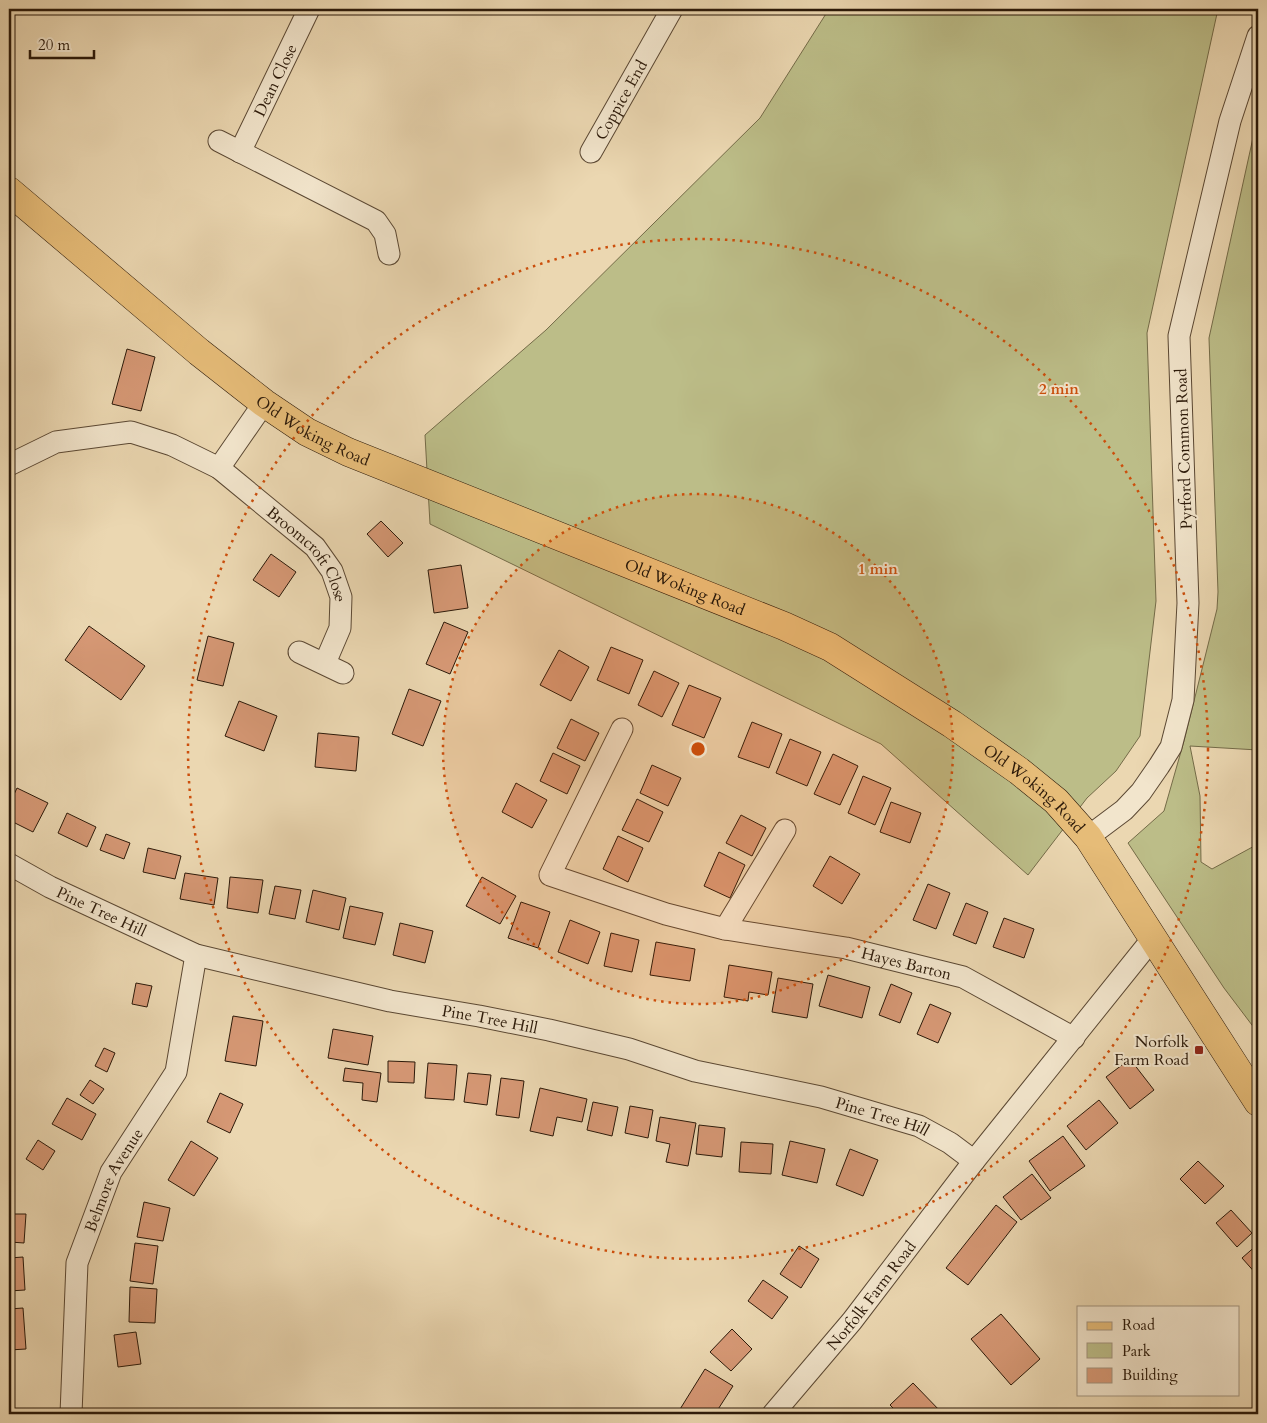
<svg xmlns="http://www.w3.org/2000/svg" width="1267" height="1423" font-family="Cardo,serif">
<rect width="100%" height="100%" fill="#ebd7b1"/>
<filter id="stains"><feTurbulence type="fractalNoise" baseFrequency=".004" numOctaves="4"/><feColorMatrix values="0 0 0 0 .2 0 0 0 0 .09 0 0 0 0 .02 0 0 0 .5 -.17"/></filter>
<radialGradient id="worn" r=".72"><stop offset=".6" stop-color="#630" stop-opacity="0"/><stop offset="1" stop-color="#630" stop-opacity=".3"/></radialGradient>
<g fill="#bcbd88" stroke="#746b48">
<polygon points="829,9 1218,9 1147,333 1156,601 1140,736 1116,771 1087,798 1028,875 881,744 430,524 425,435 546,330 760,118"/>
<polygon points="1258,115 1258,750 1190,746 1200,796 1201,862 1212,869 1258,844 1258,1033 1224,988 1128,843 1164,811 1184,741 1217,609 1218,592 1209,338"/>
</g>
<g fill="#d69875" stroke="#2b1909">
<polygon points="127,349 155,357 141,411 112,404"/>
<polygon points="381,521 403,543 388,557 367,534"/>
<polygon points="271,554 296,572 279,597 253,580"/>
<polygon points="461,565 468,608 434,613 428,570"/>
<polygon points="444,622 468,632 450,674 426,664"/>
<polygon points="89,626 145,666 121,700 65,660"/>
<polygon points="208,636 234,643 223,686 197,680"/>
<polygon points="611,647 643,660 629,694 597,680"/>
<polygon points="559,650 589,667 571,701 540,685"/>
<polygon points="654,671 679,683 662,717 638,705"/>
<polygon points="689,685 721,698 704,738 672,725"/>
<polygon points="409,689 441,701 423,746 392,734"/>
<polygon points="239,701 277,716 264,751 225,736"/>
<polygon points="571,719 599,733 585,761 557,748"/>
<polygon points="752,722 782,734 769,768 738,757"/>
<polygon points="318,733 359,737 356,771 315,767"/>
<polygon points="790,739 821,752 807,786 776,773"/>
<polygon points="553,753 580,766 567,794 540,781"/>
<polygon points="833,754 858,766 840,805 814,794"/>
<polygon points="652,765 681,778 668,806 640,793"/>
<polygon points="863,776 891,788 875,825 848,813"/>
<polygon points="516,783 547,800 532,828 502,812"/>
<polygon points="17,788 48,803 33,832 9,820 9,805"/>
<polygon points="637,799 663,812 649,842 622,830"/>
<polygon points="891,802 921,813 910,843 880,832"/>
<polygon points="67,813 96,827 87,847 58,833"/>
<polygon points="741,815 766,828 752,856 726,843"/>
<polygon points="106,834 130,843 124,859 100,850"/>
<polygon points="618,836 643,848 628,882 603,869"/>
<polygon points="148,848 181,856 175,879 143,872"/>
<polygon points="719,852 745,865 730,898 704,886"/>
<polygon points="830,856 860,874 842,904 813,886"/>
<polygon points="185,873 218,878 214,905 180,899"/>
<polygon points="230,877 263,880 258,913 227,908"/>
<polygon points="482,877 516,896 500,924 466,906"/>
<polygon points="928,884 950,893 936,929 913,920"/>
<polygon points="275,886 301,890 295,919 269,914"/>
<polygon points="313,890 346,898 339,930 306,922"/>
<polygon points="521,902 550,912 538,948 508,938"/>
<polygon points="966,903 988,912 976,944 953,935"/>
<polygon points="350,906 383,913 375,945 343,938"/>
<polygon points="1004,918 1034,929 1024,958 993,947"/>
<polygon points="570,920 600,932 588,964 558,952"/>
<polygon points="400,923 433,931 425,963 393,955"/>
<polygon points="611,933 639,940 632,972 604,966"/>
<polygon points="656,942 695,949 690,981 650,975"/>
<polygon points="729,965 772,972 768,995 749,992 748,1001 724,997"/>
<polygon points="828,975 870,987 862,1018 819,1006"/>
<polygon points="778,978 813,984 807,1018 772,1012"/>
<polygon points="136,983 152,986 147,1007 132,1004"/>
<polygon points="891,984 912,993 900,1023 879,1015"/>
<polygon points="930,1004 951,1013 938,1043 917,1034"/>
<polygon points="233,1016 263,1021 256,1066 225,1061"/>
<polygon points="333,1029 373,1036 368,1065 328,1058"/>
<polygon points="104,1048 115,1053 107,1072 95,1066"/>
<polygon points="1130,1059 1154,1090 1130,1109 1106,1077"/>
<polygon points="388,1061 415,1062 414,1083 388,1082"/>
<polygon points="428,1063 457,1065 454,1100 425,1098"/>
<polygon points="345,1068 381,1073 377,1102 362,1100 363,1083 343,1081"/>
<polygon points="468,1073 491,1075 487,1105 464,1102"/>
<polygon points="501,1078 524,1081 519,1118 496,1115"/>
<polygon points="90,1080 104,1089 93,1104 80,1095"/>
<polygon points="540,1088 587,1099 582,1122 557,1117 553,1136 530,1131"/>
<polygon points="220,1093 243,1104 230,1133 207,1122"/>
<polygon points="67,1098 96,1114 82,1140 52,1124"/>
<polygon points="1099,1100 1118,1123 1086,1150 1067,1126"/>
<polygon points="593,1102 618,1107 612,1136 587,1130"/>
<polygon points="630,1106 653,1110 648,1138 625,1133"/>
<polygon points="660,1117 696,1123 688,1166 666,1162 670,1144 656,1141"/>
<polygon points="699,1125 725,1128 722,1157 696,1154"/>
<polygon points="1063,1136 1085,1166 1050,1191 1029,1161"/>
<polygon points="38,1140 55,1151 43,1170 26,1159"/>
<polygon points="191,1141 218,1158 194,1196 168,1180"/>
<polygon points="790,1141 825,1149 817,1183 782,1175"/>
<polygon points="741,1142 773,1144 771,1174 739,1172"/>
<polygon points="850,1149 878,1160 863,1196 836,1185"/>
<polygon points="1198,1161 1224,1186 1205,1204 1180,1179"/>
<polygon points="1032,1174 1051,1198 1021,1220 1003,1197"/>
<polygon points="144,1202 170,1208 163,1241 137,1237"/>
<polygon points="996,1205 1017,1222 968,1285 946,1268"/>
<polygon points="1231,1210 1252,1233 1237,1247 1216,1223"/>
<polygon points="12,1214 26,1214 24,1243 10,1242"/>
<polygon points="135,1243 158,1246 153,1284 130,1281"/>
<polygon points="1258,1244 1258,1276 1242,1258"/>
<polygon points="799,1246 819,1259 801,1288 780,1274"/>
<polygon points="23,1257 25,1290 9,1291 9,1258"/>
<polygon points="763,1280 788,1297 772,1319 748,1301"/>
<polygon points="130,1287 157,1289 155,1323 129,1322"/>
<polygon points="23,1308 26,1349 9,1350 9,1309"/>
<polygon points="1001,1314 1040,1359 1011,1385 971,1339"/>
<polygon points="732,1329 752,1349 731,1371 710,1352"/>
<polygon points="136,1332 141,1364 118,1367 114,1335"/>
<polygon points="705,1369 733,1386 715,1414 677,1414"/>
<polygon points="913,1383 943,1414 899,1414 890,1405"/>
</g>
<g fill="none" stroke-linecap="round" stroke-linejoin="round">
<defs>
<g id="minor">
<polyline points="219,141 376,221 385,234 389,254"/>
<path id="s1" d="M240,152L309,9"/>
<path id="s2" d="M591,152L672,9"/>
<path id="s3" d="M9,465L56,442L131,432L172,445L219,468L315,547L332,571L341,597L340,628L325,663"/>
<polyline points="219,468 264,403"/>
<polyline points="299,652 343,673"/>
<path id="s4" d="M622,729L550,875L666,914L725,929L846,948L963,977L1074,1038"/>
<polyline points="1088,837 1124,810 1141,792 1159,766 1171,747 1183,700 1188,603 1179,336 1230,121 1258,36"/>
<path id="s5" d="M9,864L50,887L196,955L390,1001L479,1016L549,1030L629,1049L695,1071L821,1097L919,1126L950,1143L974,1161"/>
<polyline points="725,929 785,830"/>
<path id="s6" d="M71,1414L77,1263L111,1172L176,1072L196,955"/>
<path id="s7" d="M773,1414L852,1321L974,1161L1153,938"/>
</g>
<g id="major">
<path id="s8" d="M9,191L199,352L264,403L307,432L348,452L784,626L830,647L952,724L1019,771L1056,801L1088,837L1258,1102"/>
</g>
</defs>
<use href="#minor" stroke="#5b4833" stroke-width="23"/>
<use href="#major" stroke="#2b1909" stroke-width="29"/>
<use href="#minor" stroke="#f2e5cc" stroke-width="21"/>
<use href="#major" stroke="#e6bc78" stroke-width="28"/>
</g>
<circle cx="698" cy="749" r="255" fill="#cc4f0c" fill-opacity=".12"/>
<g fill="none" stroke="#cc4f0c" stroke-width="2.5" stroke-dasharray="2.5 5">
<circle cx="698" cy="749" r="255"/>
<circle cx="698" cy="749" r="510"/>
</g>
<rect fill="#8f2418" stroke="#f2e5cc" stroke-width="2" x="1194" y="1045" width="10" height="10" rx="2.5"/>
<g text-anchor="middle" stroke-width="4" stroke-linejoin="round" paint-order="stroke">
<g font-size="16" fill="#2b1909" stroke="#f2e5cc">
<text dy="6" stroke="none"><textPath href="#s1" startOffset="80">Dean Close</textPath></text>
<text dy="6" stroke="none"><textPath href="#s2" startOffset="60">Coppice End</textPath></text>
<text dy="6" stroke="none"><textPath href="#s8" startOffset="388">Old Woking Road</textPath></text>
<text transform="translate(1183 449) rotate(-92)" y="6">Pyrford Common Road</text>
<text dy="6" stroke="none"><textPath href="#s3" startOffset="349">Broomcroft Close</textPath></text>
<text dy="6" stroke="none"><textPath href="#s8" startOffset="792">Old Woking Road</textPath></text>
<text dy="6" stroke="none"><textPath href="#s8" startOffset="1198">Old Woking Road</textPath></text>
<text dy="6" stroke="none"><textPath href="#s5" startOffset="104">Pine Tree Hill</textPath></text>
<text dy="6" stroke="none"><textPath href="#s4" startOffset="531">Hayes Barton</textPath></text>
<text dy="6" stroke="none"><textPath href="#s5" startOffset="509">Pine Tree Hill</textPath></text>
<text dy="6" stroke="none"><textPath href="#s5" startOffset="914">Pine Tree Hill</textPath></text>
<text dy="6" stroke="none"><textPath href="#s6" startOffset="242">Belmore Avenue</textPath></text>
<text dy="6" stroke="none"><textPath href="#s7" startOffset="154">Norfolk Farm Road</textPath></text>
</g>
<g font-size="16" fill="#2b1909" stroke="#f2e5cc" text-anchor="end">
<text x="1189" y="1047">Norfolk<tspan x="1189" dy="18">Farm Road</tspan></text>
</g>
</g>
<circle cx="698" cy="749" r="8" fill="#cc4f0c" stroke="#f2e5cc" stroke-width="2.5"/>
<g font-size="15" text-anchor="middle" font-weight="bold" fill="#cc4f0c" stroke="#f2e5cc" stroke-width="4" stroke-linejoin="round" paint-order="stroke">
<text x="1059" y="394">2 min</text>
<text x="878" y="574">1 min</text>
</g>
<rect width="1267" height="1423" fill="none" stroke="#ebd7b1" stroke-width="30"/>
<rect x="10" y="10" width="1247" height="1403" fill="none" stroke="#2b1909" stroke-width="2.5"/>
<rect x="15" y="15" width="1237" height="1393" fill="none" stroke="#2b1909"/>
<rect x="1077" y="1306" width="162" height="90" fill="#f2e5cc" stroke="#a2937e"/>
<rect x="1087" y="1322" width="25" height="8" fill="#e6bc78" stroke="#a2937e"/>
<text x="1122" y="1330" font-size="15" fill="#2b1909">Road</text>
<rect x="1087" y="1343" width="25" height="15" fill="#bcbd88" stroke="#a2937e"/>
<text x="1122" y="1356" font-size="15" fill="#2b1909">Park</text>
<rect x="1087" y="1368" width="25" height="15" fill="#d69875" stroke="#a2937e"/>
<text x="1122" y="1380" font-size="15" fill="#2b1909">Building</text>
<path d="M30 50v8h64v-8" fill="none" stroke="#2b1909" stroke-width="2.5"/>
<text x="38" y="50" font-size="15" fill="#2b1909" stroke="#f2e5cc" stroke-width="4" paint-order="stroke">20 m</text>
<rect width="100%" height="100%" filter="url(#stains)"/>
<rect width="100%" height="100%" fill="url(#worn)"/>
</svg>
